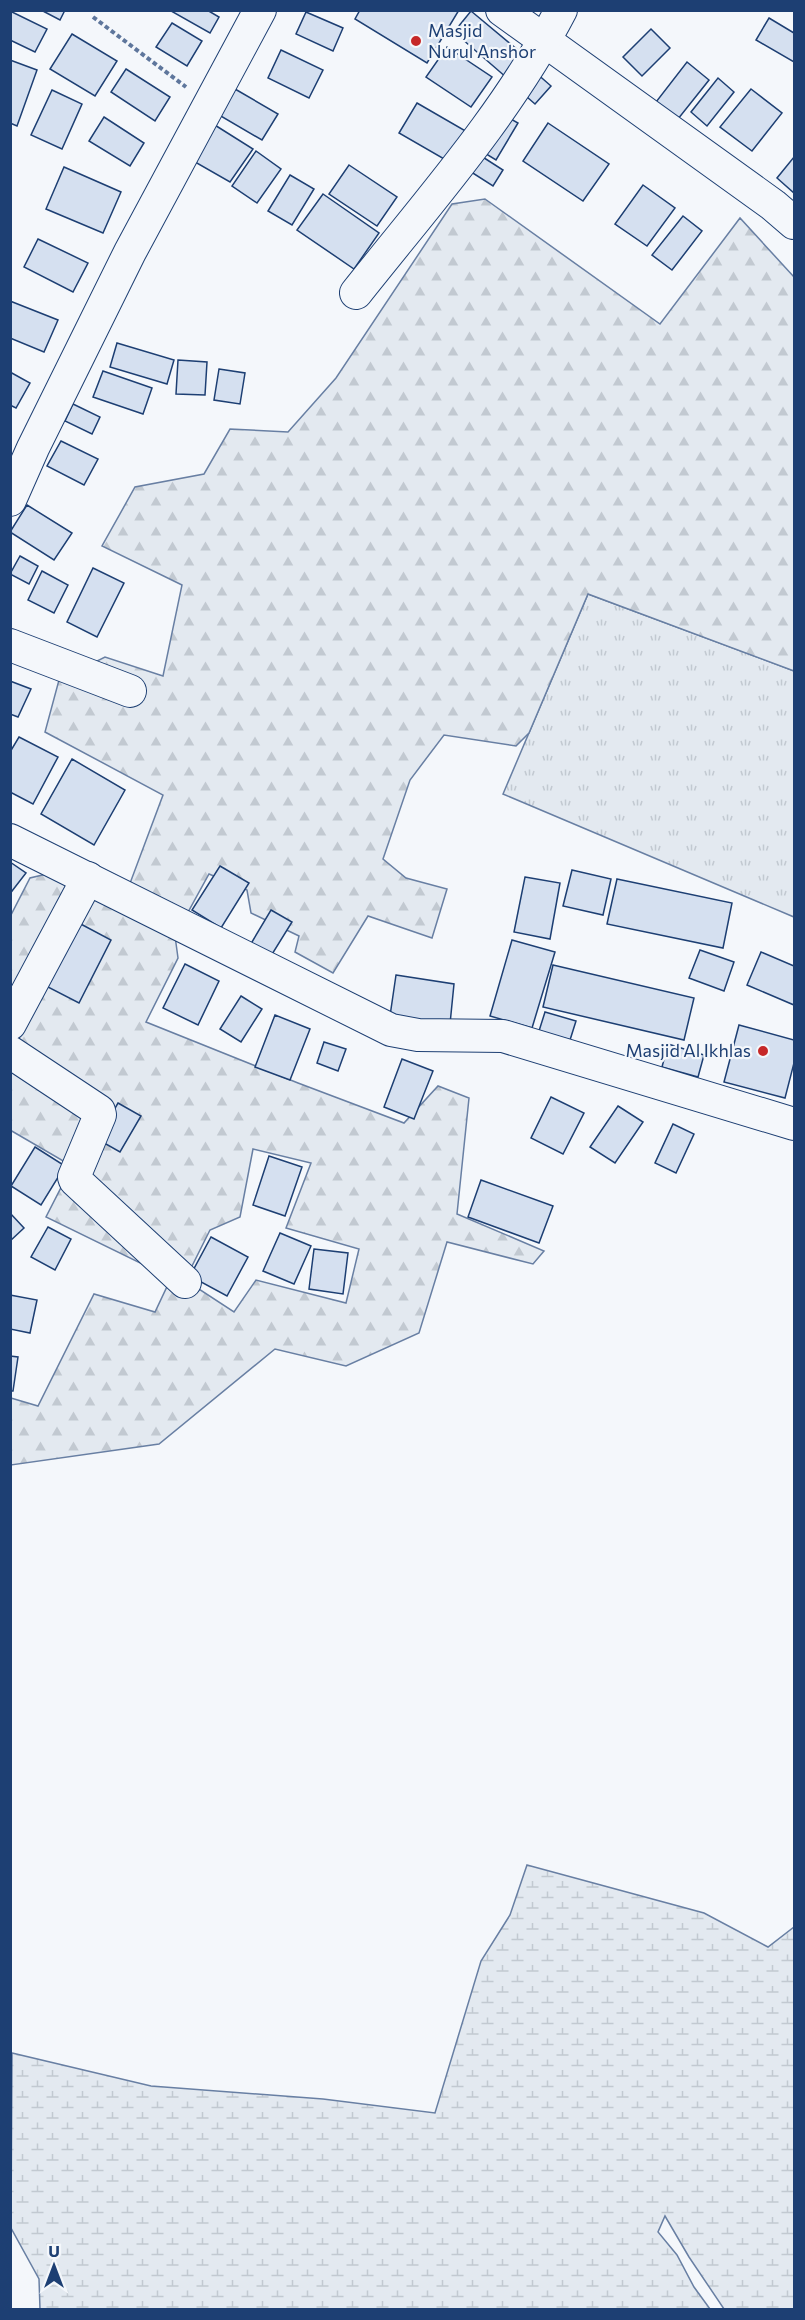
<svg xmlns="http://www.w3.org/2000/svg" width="805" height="2320" font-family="Commissioner,sans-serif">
<defs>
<pattern id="grass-tufts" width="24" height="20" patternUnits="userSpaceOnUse" patternTransform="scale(1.5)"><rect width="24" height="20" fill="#e3e9f0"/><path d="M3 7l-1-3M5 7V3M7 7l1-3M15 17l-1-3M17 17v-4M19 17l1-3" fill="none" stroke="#c2c9d1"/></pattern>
<pattern id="forest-firs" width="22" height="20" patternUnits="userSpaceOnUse" patternTransform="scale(1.5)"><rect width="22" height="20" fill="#e3e9f0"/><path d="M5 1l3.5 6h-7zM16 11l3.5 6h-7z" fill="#c2c9d1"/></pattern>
<pattern id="wetland-marsh" width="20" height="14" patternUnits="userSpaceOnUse" patternTransform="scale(1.5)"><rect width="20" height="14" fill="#e3e9f0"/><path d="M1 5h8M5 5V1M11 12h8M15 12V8" fill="none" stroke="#c2c9d1"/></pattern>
</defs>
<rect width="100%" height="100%" fill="#f4f7fb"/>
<polygon fill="url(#grass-tufts)" stroke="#687fa3" stroke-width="1.5" points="588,594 794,671 794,917 503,794"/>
<path fill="url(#forest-firs)" stroke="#687fa3" stroke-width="1.5" fill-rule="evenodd" d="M485,199L660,324L740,218L794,277V671L588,594L529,733L516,746L444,735L410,780L383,859L406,878L447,889L432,938L368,916L333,973L295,952L299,936L251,913L247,890L209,874L175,936L178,958L146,1022L298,1083L404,1123L438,1086L469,1098L457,1214L544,1251L533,1264L447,1242L419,1333L346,1366L275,1349L159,1444L11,1465V1398L38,1406L94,1294L155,1312L171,1278L46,1217L72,1166L10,1130L11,915L30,878L55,872L129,886L163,795L45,732L59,680L105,657L163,676L182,585L102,546L135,487L204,474L230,429L288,432L336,378L452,204ZM253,1149L311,1163L286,1228L359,1249L346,1303L256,1280L234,1312L185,1280L210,1230L240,1217Z"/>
<polygon fill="url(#wetland-marsh)" stroke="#687fa3" stroke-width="1.5" points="527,1865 704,1913 768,1947 794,1927 794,2309 724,2309 689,2257 665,2216 658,2232 677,2255 694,2287 710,2309 40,2309 39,2279 11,2228 12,2053 151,2086 323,2099 435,2113 481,1961 510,1915"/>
<g fill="#d5e0f0" stroke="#1d3f73" stroke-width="1.5">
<polygon points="41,10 65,10 60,20"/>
<polygon points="207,10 219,17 210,33 171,11"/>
<polygon points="360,10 459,10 427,63 355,19"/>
<polygon points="10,11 47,29 35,52 10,40"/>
<polygon points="471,11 525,56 507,78 454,32"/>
<polygon points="306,12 343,28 333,51 296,34"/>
<polygon points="769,18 794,33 794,62 756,40"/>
<polygon points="172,23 202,41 187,66 156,47"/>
<polygon points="651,29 670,48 642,76 623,57"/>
<polygon points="72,34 117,61 95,96 50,69"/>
<polygon points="447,47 492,77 471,107 426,77"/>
<polygon points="281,50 323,70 309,98 268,78"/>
<polygon points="10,60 37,70 17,126 10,123"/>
<polygon points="687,62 709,80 678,119 656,102"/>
<polygon points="126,69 170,97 155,121 111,92"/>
<polygon points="535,72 551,86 535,104 519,90"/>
<polygon points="718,78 734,92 707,126 691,112"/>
<polygon points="235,89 278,114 262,140 219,115"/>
<polygon points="751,89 782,113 752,151 720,127"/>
<polygon points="52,90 82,104 62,149 31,135"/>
<polygon points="417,103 469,133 451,163 399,133"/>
<polygon points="500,113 518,123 496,160 478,149"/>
<polygon points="104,117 144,143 130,166 89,141"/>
<polygon points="210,122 253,149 230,182 188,158"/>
<polygon points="548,123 609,164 583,201 523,161"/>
<polygon points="256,151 281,169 257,203 232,186"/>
<polygon points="478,154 503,170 493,186 468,170"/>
<polygon points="794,157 794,193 777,178"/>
<polygon points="349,165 397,197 377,226 329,194"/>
<polygon points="64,167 121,192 103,233 46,209"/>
<polygon points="290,175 314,189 292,225 268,211"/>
<polygon points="643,185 675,208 647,246 615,224"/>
<polygon points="323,194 379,233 354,269 297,230"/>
<polygon points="683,216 702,231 672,270 652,255"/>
<polygon points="38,239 88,263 73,292 24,267"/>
<polygon points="10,301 58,320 44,352 10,338"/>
<polygon points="117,343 174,360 167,384 110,367"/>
<polygon points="178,360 207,362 205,395 176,394"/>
<polygon points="219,369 245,373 240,404 214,400"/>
<polygon points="103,371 152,388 143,414 93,397"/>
<polygon points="10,372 30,383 16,408 10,405"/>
<polygon points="73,404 100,417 92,434 65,421"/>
<polygon points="61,441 98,459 84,485 47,466"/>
<polygon points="27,505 72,533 54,560 10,532"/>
<polygon points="20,556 38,566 29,584 10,574"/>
<polygon points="93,568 124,583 97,637 67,622"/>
<polygon points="42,571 68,585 54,613 28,600"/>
<polygon points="10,681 31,689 18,717 10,714"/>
<polygon points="19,737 58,757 33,804 10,792 10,752"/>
<polygon points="72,759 125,790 94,845 41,814"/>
<polygon points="10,862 26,873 12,891 10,889"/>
<polygon points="220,866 249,883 221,928 192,910"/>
<polygon points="572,870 611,879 603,915 563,906"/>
<polygon points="525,877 560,883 550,939 514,932"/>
<polygon points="617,879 732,903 723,948 607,924"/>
<polygon points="271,910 292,922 266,964 246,952"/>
<polygon points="77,922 111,940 79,1003 44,985"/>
<polygon points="512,940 555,952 532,1028 490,1016"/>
<polygon points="700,950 734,962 724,991 689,978"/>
<polygon points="761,952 794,966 794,1005 747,985"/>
<polygon points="185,964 219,981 198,1025 163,1008"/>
<polygon points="553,965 694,998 684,1040 543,1007"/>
<polygon points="396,975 454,984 450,1024 390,1016"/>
<polygon points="241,996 262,1009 241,1042 220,1029"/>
<polygon points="545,1012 576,1021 570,1040 539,1031"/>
<polygon points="275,1015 310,1029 290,1080 255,1067"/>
<polygon points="739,1025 794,1040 794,1063 785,1098 724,1082"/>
<polygon points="324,1042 346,1049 338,1071 317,1063"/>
<polygon points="668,1044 704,1055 698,1077 662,1067"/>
<polygon points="402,1059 433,1071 414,1119 384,1107"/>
<polygon points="551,1097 584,1113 563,1154 531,1138"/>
<polygon points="118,1103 141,1116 120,1152 97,1139"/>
<polygon points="618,1106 643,1122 615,1163 590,1147"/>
<polygon points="673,1124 694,1134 676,1173 655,1163"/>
<polygon points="35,1147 65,1166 41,1205 11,1186"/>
<polygon points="269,1156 302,1167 285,1216 253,1205"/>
<polygon points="481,1180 553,1206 539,1243 468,1217"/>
<polygon points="10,1213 24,1228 10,1241"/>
<polygon points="48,1227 71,1239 55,1270 31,1257"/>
<polygon points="280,1233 311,1246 294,1284 263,1271"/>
<polygon points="211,1237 248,1257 227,1296 190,1276"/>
<polygon points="314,1249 348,1253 343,1294 309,1289"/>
<polygon points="10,1295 37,1300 30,1333 10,1329"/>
<polygon points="10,1356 18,1357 13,1391 10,1391"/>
</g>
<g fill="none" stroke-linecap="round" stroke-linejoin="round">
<defs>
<g id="minor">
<polyline points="502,10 773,205 794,223"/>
<path d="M356,293C428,202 507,114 561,10"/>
<polyline points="10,500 33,448 130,252 260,10"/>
<polyline points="10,645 130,691"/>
<polyline points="10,840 391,1030 418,1035 503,1036 794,1124"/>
<polyline points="10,1024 88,878"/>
<polyline points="10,1052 99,1111 100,1115 74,1177 75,1180 185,1282"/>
</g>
</defs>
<use href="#minor" stroke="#1d3f73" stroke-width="34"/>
<polyline stroke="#5e769c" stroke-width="4" stroke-dasharray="4.5 3" stroke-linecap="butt" points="93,17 186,87"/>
<use href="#minor" stroke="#f4f7fb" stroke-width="32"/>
</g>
<g fill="#c62828" stroke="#f4f7fb" stroke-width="2">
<circle cx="416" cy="41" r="6"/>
<circle cx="763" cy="1051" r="6"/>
</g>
<g text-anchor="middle" stroke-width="4.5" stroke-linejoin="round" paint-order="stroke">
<g font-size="18" fill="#1d3f73" stroke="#f4f7fb" text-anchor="start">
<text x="428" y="37">Masjid<tspan x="428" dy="21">Nurul Anshor</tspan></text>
<text x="751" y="1057" text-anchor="end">Masjid Al Ikhlas</text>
</g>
</g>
<rect width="805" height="2320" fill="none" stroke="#1d3f73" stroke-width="24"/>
<g transform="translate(54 2266)" stroke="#f4f7fb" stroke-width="4.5" paint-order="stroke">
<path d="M0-4.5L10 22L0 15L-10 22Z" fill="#1d3f73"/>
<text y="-9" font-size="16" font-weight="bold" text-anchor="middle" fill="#1d3f73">U</text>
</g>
</svg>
